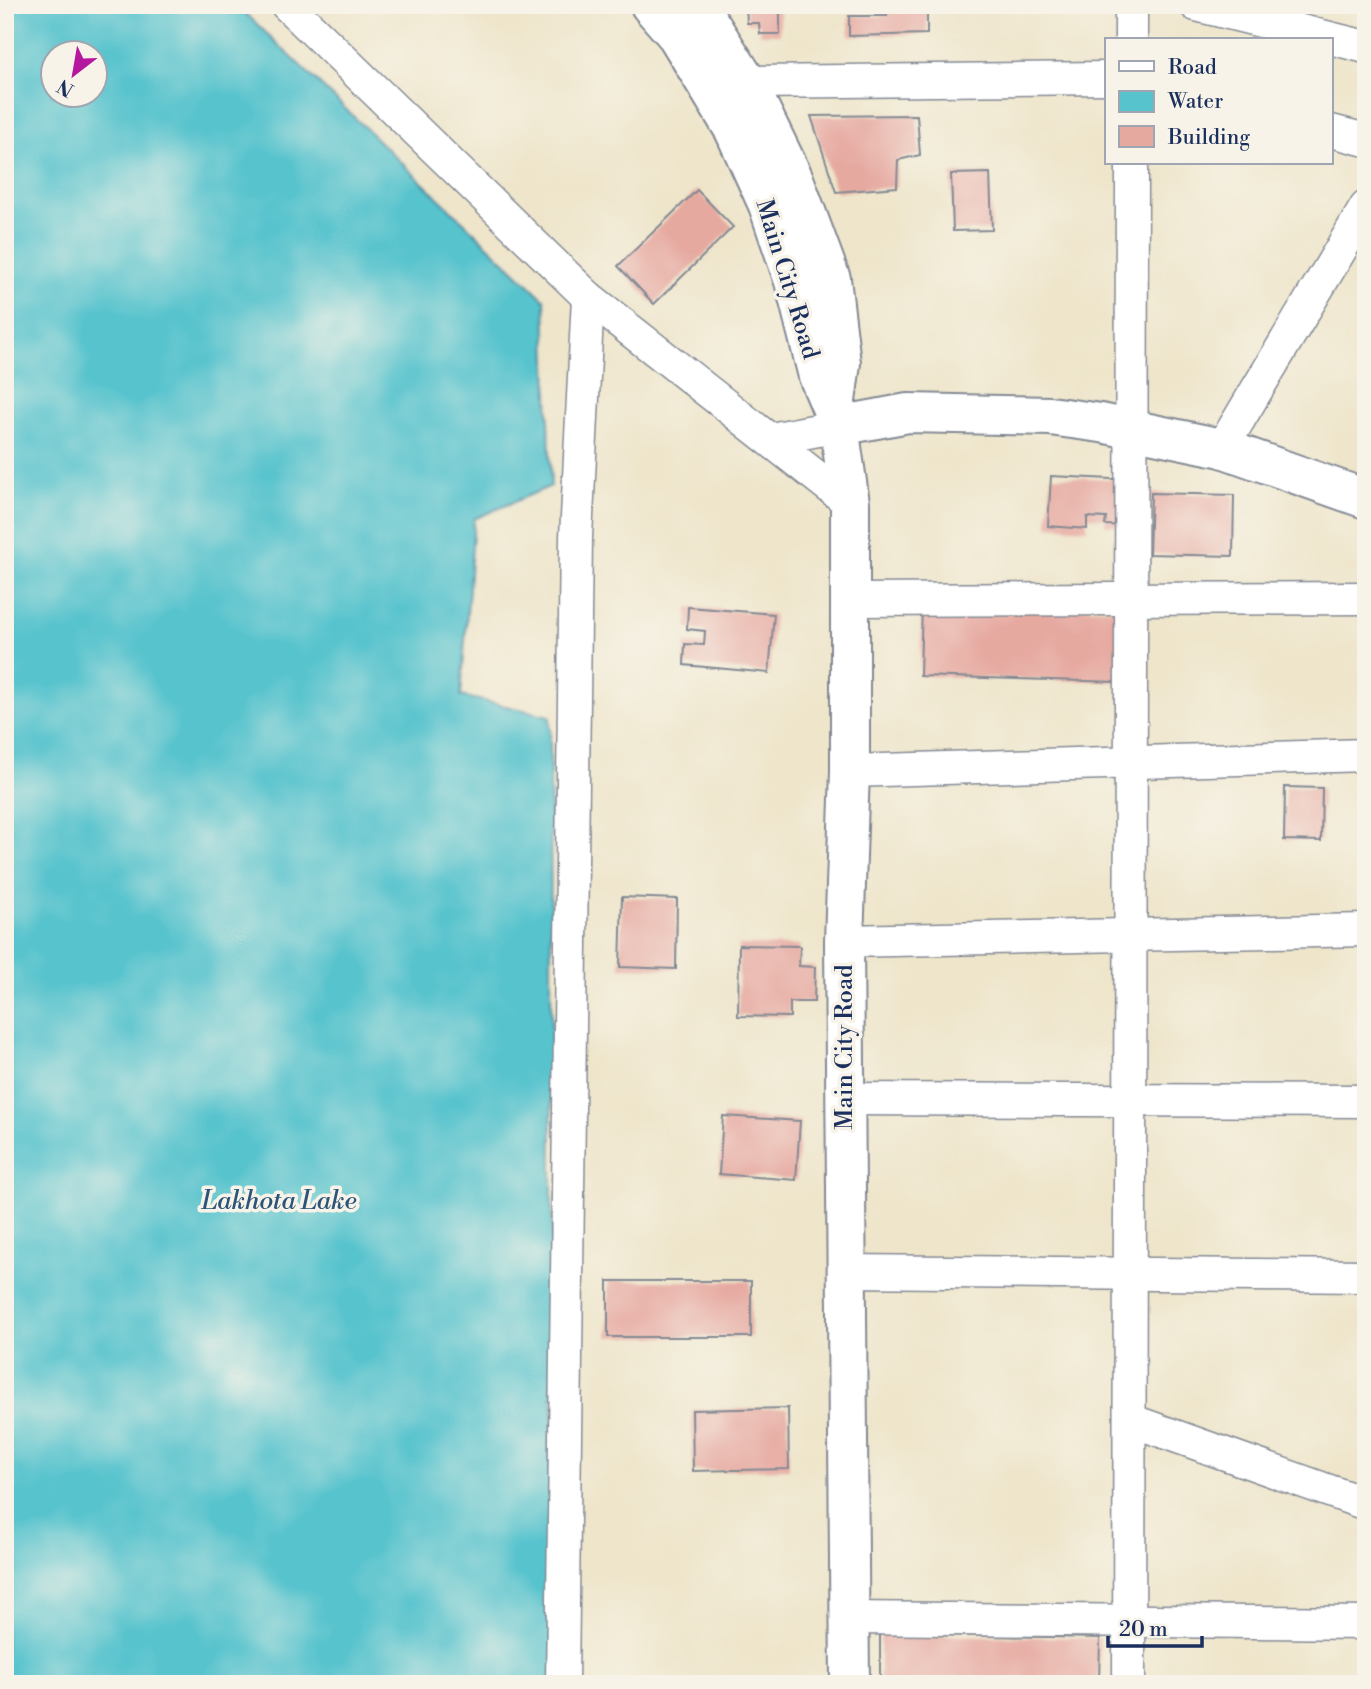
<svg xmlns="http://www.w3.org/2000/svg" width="1371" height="1689" font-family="'Libre Bodoni',serif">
<rect width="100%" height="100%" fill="#f7f3e8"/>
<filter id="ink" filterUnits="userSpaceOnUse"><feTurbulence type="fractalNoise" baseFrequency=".0143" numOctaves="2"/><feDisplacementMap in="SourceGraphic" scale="14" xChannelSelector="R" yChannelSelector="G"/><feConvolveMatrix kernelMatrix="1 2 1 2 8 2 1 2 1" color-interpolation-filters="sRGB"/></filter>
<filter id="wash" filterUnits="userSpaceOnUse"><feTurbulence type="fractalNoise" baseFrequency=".00686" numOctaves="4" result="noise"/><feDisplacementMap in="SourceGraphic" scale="28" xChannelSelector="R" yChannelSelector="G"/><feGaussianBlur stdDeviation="1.57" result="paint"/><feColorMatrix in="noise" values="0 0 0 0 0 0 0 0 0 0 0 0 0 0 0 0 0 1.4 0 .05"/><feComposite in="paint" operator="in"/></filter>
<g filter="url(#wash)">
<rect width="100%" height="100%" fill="#eee5ca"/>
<path fill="#56c3cd" stroke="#387996" stroke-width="2" fill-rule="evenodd" d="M5,5H237L545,300L551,486L474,519L461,696L550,716L554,1684H5ZM52,52H94V94H52Z"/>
<g id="blocks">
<g fill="#e6a9a0">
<polygon points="746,5 780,5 780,34 760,34 759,23 747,23"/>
<polygon points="887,5 919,5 919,11 927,11 927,34 849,36 849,16 887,16"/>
<polygon points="917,115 920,155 898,160 897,187 836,192 811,116"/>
<polygon points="990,173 992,230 953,231 951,174"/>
<polygon points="697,190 733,227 654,304 618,266"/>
<polygon points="1051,476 1131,480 1129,526 1105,525 1106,518 1087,517 1087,529 1048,526"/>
<polygon points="1151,493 1234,495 1233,556 1149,554"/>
<polygon points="922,603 1120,609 1118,682 920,676"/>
<polygon points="688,607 774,614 769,673 684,665 685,644 704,645 705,631 687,629"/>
<polygon points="1285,787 1322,788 1321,841 1284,840"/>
<polygon points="622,897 677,899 676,969 620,967"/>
<polygon points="739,945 800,946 799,966 815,967 814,1002 790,1002 790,1017 738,1016"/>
<polygon points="723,1116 800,1121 796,1180 719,1174"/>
<rect x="608" y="1281" width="143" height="56"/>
<polygon points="788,1408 789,1469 693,1471 692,1410"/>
<polygon points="880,1634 1100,1638 1099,1684 880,1684"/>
</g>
</g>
</g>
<g filter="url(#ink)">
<use href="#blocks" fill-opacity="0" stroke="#848a94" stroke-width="2"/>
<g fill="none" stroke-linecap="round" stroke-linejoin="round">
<defs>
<g id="minor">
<polyline points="287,5 588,297 850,503"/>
<polyline points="1131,5 1131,40"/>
<polyline points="1196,5 1366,47"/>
<polyline points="747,82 1107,78"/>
<polyline points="1331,131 1366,140"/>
<polyline points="771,439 839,426"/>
<polyline points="1222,448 1366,207"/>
<polyline points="849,600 1366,598"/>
<polyline points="850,771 1366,755"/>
<polyline points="844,941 1366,930"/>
<polyline points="845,1099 1366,1101"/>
<polyline points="846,1271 1366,1276"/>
<polyline points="1130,1420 1366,1504"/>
<polyline points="850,1618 1366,1623"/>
<polyline points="562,1684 576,537 588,297"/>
<polyline points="1129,1684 1132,163"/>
</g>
<polyline id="secondary" points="839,426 908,413 1050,416 1101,423 1222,448 1366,499"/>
<g id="primary">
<polyline points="650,5 677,36 734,130 768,205 794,281 818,376 839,426 850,503 850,771 844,941 850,1684"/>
<polyline points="698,5 747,82 794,179 831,279 841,363 836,401"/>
</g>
</defs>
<use href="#minor" stroke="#848a94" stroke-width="35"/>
<use href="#secondary" stroke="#848a94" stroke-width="42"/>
<use href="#primary" stroke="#848a94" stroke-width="42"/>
<use href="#minor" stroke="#fff" stroke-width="32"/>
<use href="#secondary" stroke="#fff" stroke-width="38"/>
<use href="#primary" stroke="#fff" stroke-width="38"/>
</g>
</g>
<g text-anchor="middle" stroke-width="7" stroke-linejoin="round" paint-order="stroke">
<g font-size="24" fill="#1b2f5e" stroke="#f7f3e8">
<text transform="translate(788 279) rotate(73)" y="8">Main City Road</text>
<text transform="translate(844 1047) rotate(-90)" y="8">Main City Road</text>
</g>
<g font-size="26" font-style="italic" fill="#2a547a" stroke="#f7f3e8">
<text x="279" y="1209">Lakhota Lake</text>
</g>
</g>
<rect width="1371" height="1689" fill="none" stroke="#f7f3e8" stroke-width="28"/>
<rect x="1105" y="38" width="228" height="126" fill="#f7f3e8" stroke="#9fa5b1" stroke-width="2"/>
<rect x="1119" y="61" width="35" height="10" fill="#ffffff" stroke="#9fa5b1" stroke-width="2"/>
<text x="1168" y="74" font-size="21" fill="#1b2f5e">Road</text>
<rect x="1119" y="91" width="35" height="21" fill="#56c3cd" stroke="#9fa5b1" stroke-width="2"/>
<text x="1168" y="108" font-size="21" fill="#1b2f5e">Water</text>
<rect x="1119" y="126" width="35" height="21" fill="#e6a9a0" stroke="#9fa5b1" stroke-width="2"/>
<text x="1168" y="144" font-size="21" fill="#1b2f5e">Building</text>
<g transform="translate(74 74) rotate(211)"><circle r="33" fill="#f7f3e8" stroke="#9fa5b1" stroke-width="2"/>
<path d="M0-5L12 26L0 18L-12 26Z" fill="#b5179e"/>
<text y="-10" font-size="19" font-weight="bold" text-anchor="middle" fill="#1b2f5e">N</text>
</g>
<path d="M1108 1636v10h94v-10" fill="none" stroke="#1b2f5e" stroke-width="3.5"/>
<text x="1119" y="1636" font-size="21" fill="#1b2f5e" stroke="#f7f3e8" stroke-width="5" paint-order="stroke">20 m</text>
</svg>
